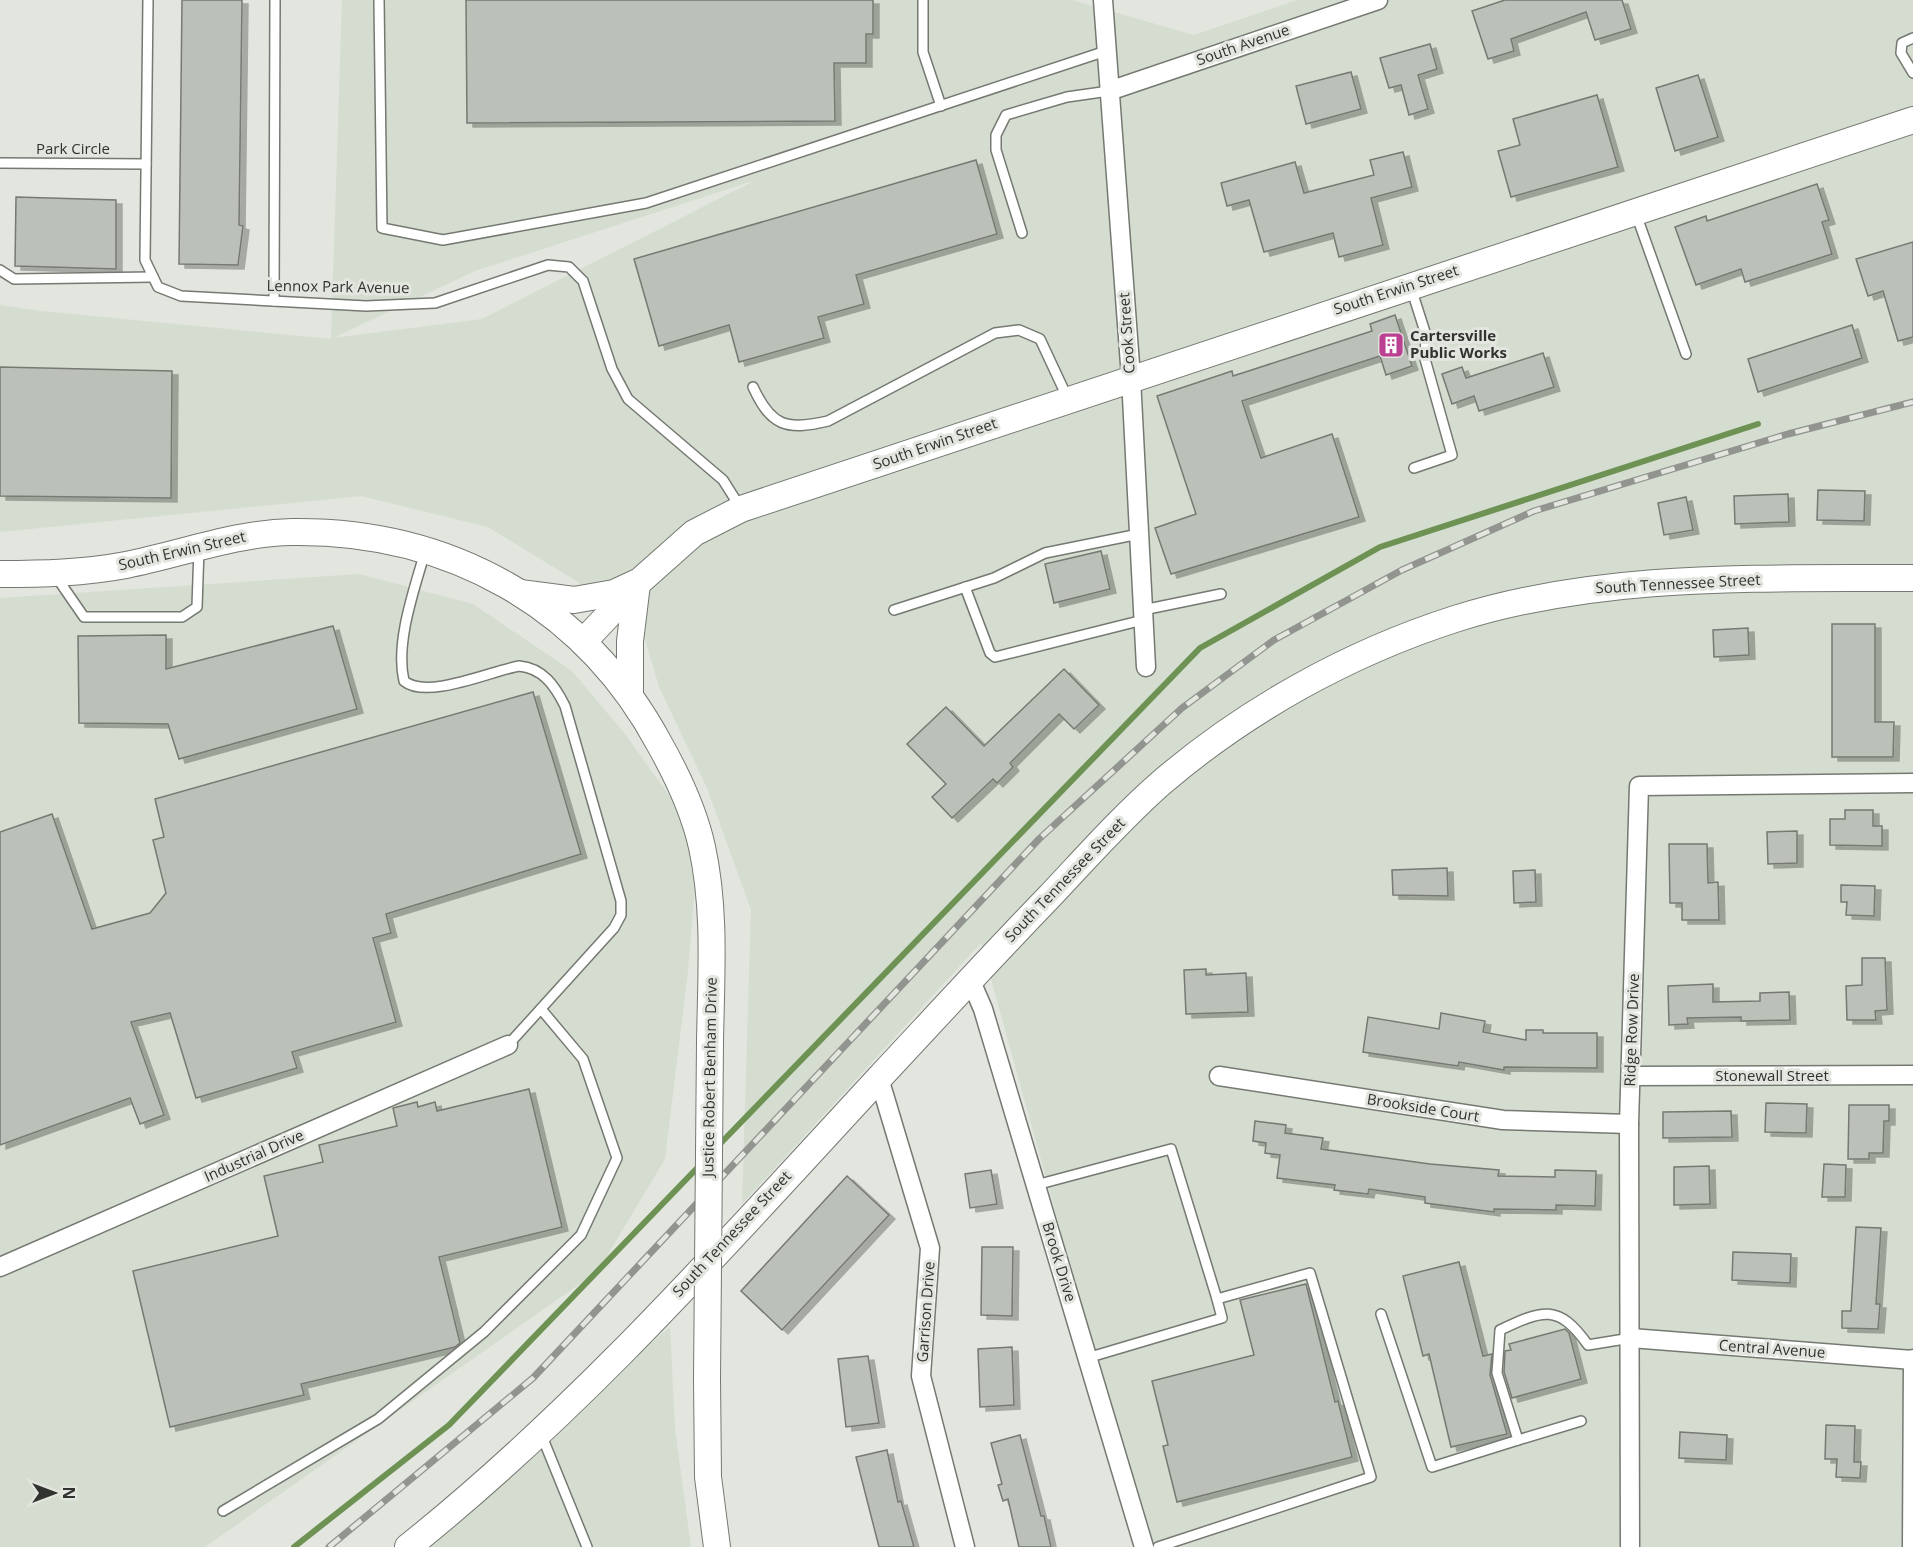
<svg xmlns="http://www.w3.org/2000/svg" width="1913" height="1547" font-family="'Open Sans',sans-serif">
<defs>
<filter id="shadow"><feDropShadow dx="6" dy="4" stdDeviation="0" flood-color="#0004"/></filter>
</defs>
<rect width="100%" height="100%" fill="#e2e6df"/>
<g fill="#d4ddcf" fill-rule="evenodd">
<path d="M342,0H1072L1194,35L1297,0H1913V1547H1148L981,943L742,1204L751,910L707,788L659,687L645,639L578,582L488,527L361,496L0,532V305L41,311L331,339ZM756,180L482,319L333,338L475,271Z"/>
<polygon points="359,574 473,604 572,671 625,734 699,837 688,971 665,1159 598,1271 205,1547 0,1547 0,598"/>
<polygon points="670,1327 675,1429 691,1547 410,1547"/>
</g>
<g fill="none" stroke-linecap="round" stroke-linejoin="round">
<g stroke="#6d9253" stroke-width="6">
<polyline points="717,1147 1200,648 1380,547 1758,424"/>
<polyline points="294,1547 449,1425 702,1163"/>
</g>
</g>
<g fill="#bbc0b9" stroke="#767a73" stroke-width="1.5" filter="url(#shadow)">
<polygon points="182,0 242,0 239,225 243,226 238,265 179,264"/>
<polygon points="466,0 873,0 873,34 866,34 866,63 834,63 835,121 467,123"/>
<polygon points="1505,0 1622,0 1631,29 1595,40 1586,12 1511,39 1514,51 1488,59 1472,11"/>
<polygon points="1430,44 1437,69 1418,75 1428,109 1409,115 1401,85 1389,88 1380,58"/>
<polygon points="1351,72 1361,109 1306,124 1296,86"/>
<polygon points="1698,75 1718,137 1675,151 1656,88"/>
<polygon points="1597,95 1618,167 1511,197 1498,151 1520,145 1513,119"/>
<polygon points="1403,152 1412,187 1371,198 1383,245 1339,257 1333,233 1264,252 1249,200 1227,206 1221,183 1295,162 1304,193 1374,175 1370,160"/>
<polygon points="976,160 997,234 856,275 864,304 818,317 824,338 739,362 729,325 659,346 634,259"/>
<polygon points="1817,184 1829,220 1822,222 1832,254 1745,282 1741,269 1696,285 1675,227 1706,216 1707,221"/>
<polygon points="16,197 116,200 116,269 15,266"/>
<polygon points="1913,242 1913,337 1898,341 1883,291 1868,296 1856,259"/>
<polygon points="1395,315 1412,366 1386,375 1380,356 1242,401 1261,458 1332,434 1359,517 1171,574 1155,528 1196,514 1157,396 1232,371 1233,376 1372,331 1370,324"/>
<polygon points="1852,325 1862,358 1758,392 1748,359"/>
<polygon points="1543,353 1554,387 1479,411 1474,396 1452,404 1442,374 1462,367 1466,378"/>
<polygon points="0,367 172,371 171,498 0,496"/>
<polygon points="1818,490 1865,491 1864,521 1817,520"/>
<polygon points="1788,494 1789,522 1735,524 1734,496"/>
<polygon points="1686,497 1693,530 1664,535 1658,503"/>
<polygon points="1101,551 1110,589 1054,603 1045,564"/>
<polygon points="1832,624 1875,624 1875,722 1894,722 1893,757 1832,757"/>
<polygon points="333,626 357,709 179,759 168,724 79,723 78,636 166,635 166,669"/>
<polygon points="1748,628 1749,655 1714,657 1713,630"/>
<polygon points="1064,669 1099,705 1074,729 1059,714 1010,763 1013,767 997,783 993,779 952,818 932,797 946,784 907,744 946,707 984,746"/>
<polygon points="533,692 581,854 386,914 391,933 373,938 396,1022 292,1052 297,1068 196,1098 170,1013 131,1022 164,1115 140,1124 130,1098 0,1145 0,832 52,814 92,929 150,913 166,893 153,840 164,837 155,799"/>
<polygon points="1845,810 1873,810 1873,826 1882,826 1882,846 1830,845 1830,819 1845,819"/>
<polygon points="1797,831 1797,863 1768,864 1767,832"/>
<polygon points="1669,844 1707,844 1708,883 1718,882 1719,920 1682,920 1682,903 1670,903"/>
<polygon points="1447,868 1448,896 1393,895 1392,870"/>
<polygon points="1535,870 1536,902 1514,903 1513,871"/>
<polygon points="1841,885 1875,886 1874,916 1846,915 1847,902 1841,902"/>
<polygon points="1862,958 1885,958 1887,1010 1875,1011 1876,1020 1847,1020 1846,986 1862,985"/>
<polygon points="1206,969 1206,975 1246,973 1248,1012 1186,1014 1184,970"/>
<polygon points="1713,984 1713,1002 1760,1001 1760,993 1789,992 1790,1020 1741,1021 1741,1017 1687,1018 1688,1024 1669,1025 1668,986"/>
<polygon points="1441,1013 1485,1021 1483,1032 1526,1040 1526,1030 1543,1030 1543,1033 1597,1033 1597,1068 1504,1067 1504,1070 1459,1062 1458,1066 1363,1052 1368,1017 1439,1029"/>
<polygon points="529,1089 562,1227 439,1257 460,1343 455,1347 301,1384 304,1395 170,1427 133,1271 278,1236 264,1176 323,1162 319,1145 397,1126 393,1108 417,1102 418,1107 435,1102 437,1111"/>
<polygon points="1766,1103 1807,1104 1806,1133 1765,1132"/>
<polygon points="1849,1105 1889,1105 1889,1121 1884,1121 1883,1153 1869,1153 1869,1159 1848,1159"/>
<polygon points="1731,1111 1732,1137 1663,1138 1663,1112"/>
<polygon points="1255,1121 1286,1125 1285,1133 1323,1138 1321,1149 1430,1164 1499,1170 1498,1176 1555,1177 1555,1170 1596,1171 1595,1206 1556,1205 1556,1210 1494,1209 1494,1212 1425,1203 1425,1197 1369,1189 1368,1194 1334,1190 1335,1185 1277,1178 1280,1155 1265,1153 1266,1143 1253,1141"/>
<polygon points="1824,1164 1846,1165 1845,1197 1822,1197"/>
<polygon points="1709,1166 1710,1204 1674,1205 1674,1167"/>
<polygon points="991,1170 997,1204 970,1208 965,1174"/>
<polygon points="847,1176 889,1215 782,1330 741,1291"/>
<polygon points="1856,1227 1881,1228 1876,1304 1880,1304 1878,1329 1842,1328 1842,1311 1851,1311"/>
<polygon points="982,1247 1013,1247 1012,1316 981,1315"/>
<polygon points="1733,1252 1791,1254 1790,1283 1732,1280"/>
<polygon points="1459,1262 1483,1356 1492,1354 1490,1375 1507,1434 1451,1447 1429,1354 1423,1356 1403,1276"/>
<polygon points="1306,1284 1335,1402 1338,1401 1352,1457 1177,1502 1163,1446 1168,1445 1152,1381 1254,1355 1240,1300"/>
<polygon points="1565,1329 1569,1333 1581,1379 1512,1398 1504,1372 1505,1351 1511,1350 1509,1344"/>
<polygon points="1012,1347 1014,1405 980,1407 978,1349"/>
<polygon points="868,1356 879,1423 846,1427 838,1359"/>
<polygon points="1826,1425 1855,1426 1854,1462 1861,1462 1860,1478 1836,1477 1837,1459 1825,1459"/>
<polygon points="1680,1432 1727,1435 1726,1460 1679,1458"/>
<polygon points="1020,1435 1041,1516 1044,1516 1051,1547 1019,1547 1008,1499 1003,1501 998,1485 1002,1484 991,1443"/>
<polygon points="887,1450 898,1502 901,1501 914,1547 879,1547 856,1457"/>
</g>
<g fill="none" stroke-linecap="round" stroke-linejoin="round">
<defs>
<g id="lane">
<polyline points="148,0 145,260 158,287 181,296 366,306 435,303 548,265 569,267 583,281 612,369 628,399 723,480 740,507"/>
<polyline points="379,0 382,228 443,240 646,203 1106,51"/>
<polyline points="923,0 923,52 941,106"/>
<polyline points="1913,38 1902,43 1901,53 1913,73"/>
<polyline points="0,163 146,164"/>
<polyline points="1636,214 1686,354"/>
<polyline points="1022,233 996,150 996,135 1006,115 1067,97 1109,91"/>
<polyline points="0,270 14,279 153,277"/>
<polyline points="1411,288 1426,335 1425,359 1452,455 1414,468"/>
<polyline points="274,301 275,0"/>
<path d="M753,387C771,426 786,431 828,421L995,333L1019,330L1040,339L1068,399"/>
<path d="M425,552C414,590 395,643 404,681C427,700 491,671 519,666C543,668 555,686 565,706L621,901V915L614,928L508,1045"/>
<polyline points="55,575 84,617 182,617 197,607 199,548"/>
<polyline points="965,587 990,653 995,657 1143,620"/>
<polyline points="894,610 994,578 1045,553 1139,534"/>
<polyline points="1143,610 1221,594"/>
<polyline points="1036,1185 1171,1149 1217,1299"/>
<path d="M1381,1314L1432,1467L1518,1440L1497,1373L1500,1330C1543,1310 1558,1303 1588,1345L1631,1338"/>
<polyline points="1087,1358 1222,1318 1217,1299 1310,1273 1371,1477 1158,1547"/>
<polyline points="541,1434 587,1547"/>
<polyline points="1518,1440 1581,1421"/>
<polyline points="223,1511 378,1419 484,1332 581,1235 617,1158 583,1059 541,1009"/>
</g>
<g id="street">
<polyline points="1103,0 1131,378 1146,667"/>
<polyline points="1109,91 1378,0"/>
<polyline points="970,979 983,1009 1144,1547"/>
<polyline points="1219,1076 1503,1120 1629,1124"/>
<polyline points="1631,1076 1913,1075"/>
<polyline points="879,1078 930,1248 921,1376 965,1547"/>
<polyline points="0,1267 508,1045"/>
<polyline points="1631,1338 1913,1360"/>
<polyline points="1630,1547 1629,1124 1639,786 1913,783"/>
<polyline points="1912,1547 1913,1359"/>
</g>
<g id="secondary">
<path d="M0,574C42,574 84,573 126,565C182,554 234,533 292,532C449,530 585,605 660,745C678,777 694,811 702,847C716,911 711,977 710,1042"/>
<polyline points="520,593 574,600 614,593 640,581 694,533 741,509 1913,120"/>
<polyline points="583,642 634,588"/>
<polyline points="630,695 630,641 637,584"/>
<polyline points="707,1379 708,1477 717,1547"/>
<path d="M408,1547C582,1408 730,1239 881,1076C937,1016 992,956 1049,897C1085,859 1121,818 1161,783C1246,710 1349,653 1455,619C1603,572 1760,579 1913,578"/>
</g>
</defs>
<use href="#lane" stroke="#757972" stroke-width="12"/>
<use href="#street" stroke="#757972" stroke-width="21"/>
<use href="#secondary" stroke="#757972" stroke-width="28"/>
<use href="#lane" stroke="#fff" stroke-width="9"/>
<use href="#street" stroke="#fff" stroke-width="18"/>
<use href="#secondary" stroke="#fff" stroke-width="26"/>
<defs>
<polyline id="rail" points="329,1547 533,1378 1039,839 1182,708 1274,640 1402,570 1534,511 1788,434 1913,402"/>
</defs>
<use href="#rail" stroke="#92958f" stroke-width="7"/>
<use href="#rail" stroke="#e2e6df" stroke-width="4.5" stroke-dasharray="14" stroke-linecap="butt"/>
<defs>
<polyline id="secondary-bridge" points="707,1379 710,1042"/>
</defs>
<use href="#secondary-bridge" stroke="#757972" stroke-width="28" stroke-linecap="butt"/>
<use href="#secondary-bridge" stroke="#fff" stroke-width="26"/>
</g>
<defs>
<symbol id="building-square" viewBox="-11 -11 22 22"><rect x="-9" y="-9" width="18" height="18" rx="4" fill="#bb4092" stroke="#e2e6df"/><path d="M-4-6H4V6H1V3H-1V6H-4ZM-2.5-4.3h1.7v1.8h-1.7ZM.8-4.3h1.7v1.8H.8ZM-2.5-1h1.7V.8h-1.7ZM.8-1h1.7V.8H.8Z" fill="#fff"/></symbol>
</defs>
<g fill-rule="evenodd">
<use href="#building-square" x="1376" y="330" width="30" height="30"/>
</g>
<g text-anchor="middle" stroke-width="6" stroke-linejoin="round" paint-order="stroke">
<g font-size="15" fill="#313330" stroke="#e2e6df">
<text transform="translate(1243 45) rotate(-19)" y="5">South Avenue</text>
<text x="73" y="154">Park Circle</text>
<text transform="translate(338 287) rotate(1)" y="5">Lennox Park Avenue</text>
<text transform="translate(1396 290) rotate(-18)" y="5">South Erwin Street</text>
<text transform="translate(1127 333) rotate(-94)" y="5">Cook Street</text>
<text transform="translate(935 444) rotate(-19)" y="5">South Erwin Street</text>
<text transform="translate(182 551) rotate(-13)" y="5">South Erwin Street</text>
<text transform="translate(1678 584) rotate(-3)" y="5">South Tennessee Street</text>
<text transform="translate(1065 880) rotate(-46)" y="5">South Tennessee Street</text>
<text transform="translate(1632 1030) rotate(-88)" y="5">Ridge Row Drive</text>
<text x="1772" y="1081">Stonewall Street</text>
<text transform="translate(710 1077) rotate(-89)" y="5">Justice Robert Benham Drive</text>
<text transform="translate(1423 1108) rotate(9)" y="5">Brookside Court</text>
<text transform="translate(254 1156) rotate(-24)" y="5">Industrial Drive</text>
<text transform="translate(732 1234) rotate(-47)" y="5">South Tennessee Street</text>
<text transform="translate(1059 1262) rotate(73)" y="5">Brook Drive</text>
<text transform="translate(926 1312) rotate(-86)" y="5">Garrison Drive</text>
<text transform="translate(1772 1349) rotate(4)" y="5">Central Avenue</text>
</g>
<g font-size="15" font-weight="bold" fill="#313330" stroke="#e2e6df" text-anchor="start">
<text x="1410" y="341">Cartersville<tspan x="1410" dy="17">Public Works</tspan></text>
</g>
</g>
<g transform="translate(54 1493) rotate(90)" stroke="#e2e6df" stroke-width="4.5" paint-order="stroke">
<path d="M0-4.5L10 22L0 15L-10 22Z" fill="#313330"/>
<text y="-9" font-size="16" font-weight="bold" text-anchor="middle" fill="#313330">N</text>
</g>
</svg>
